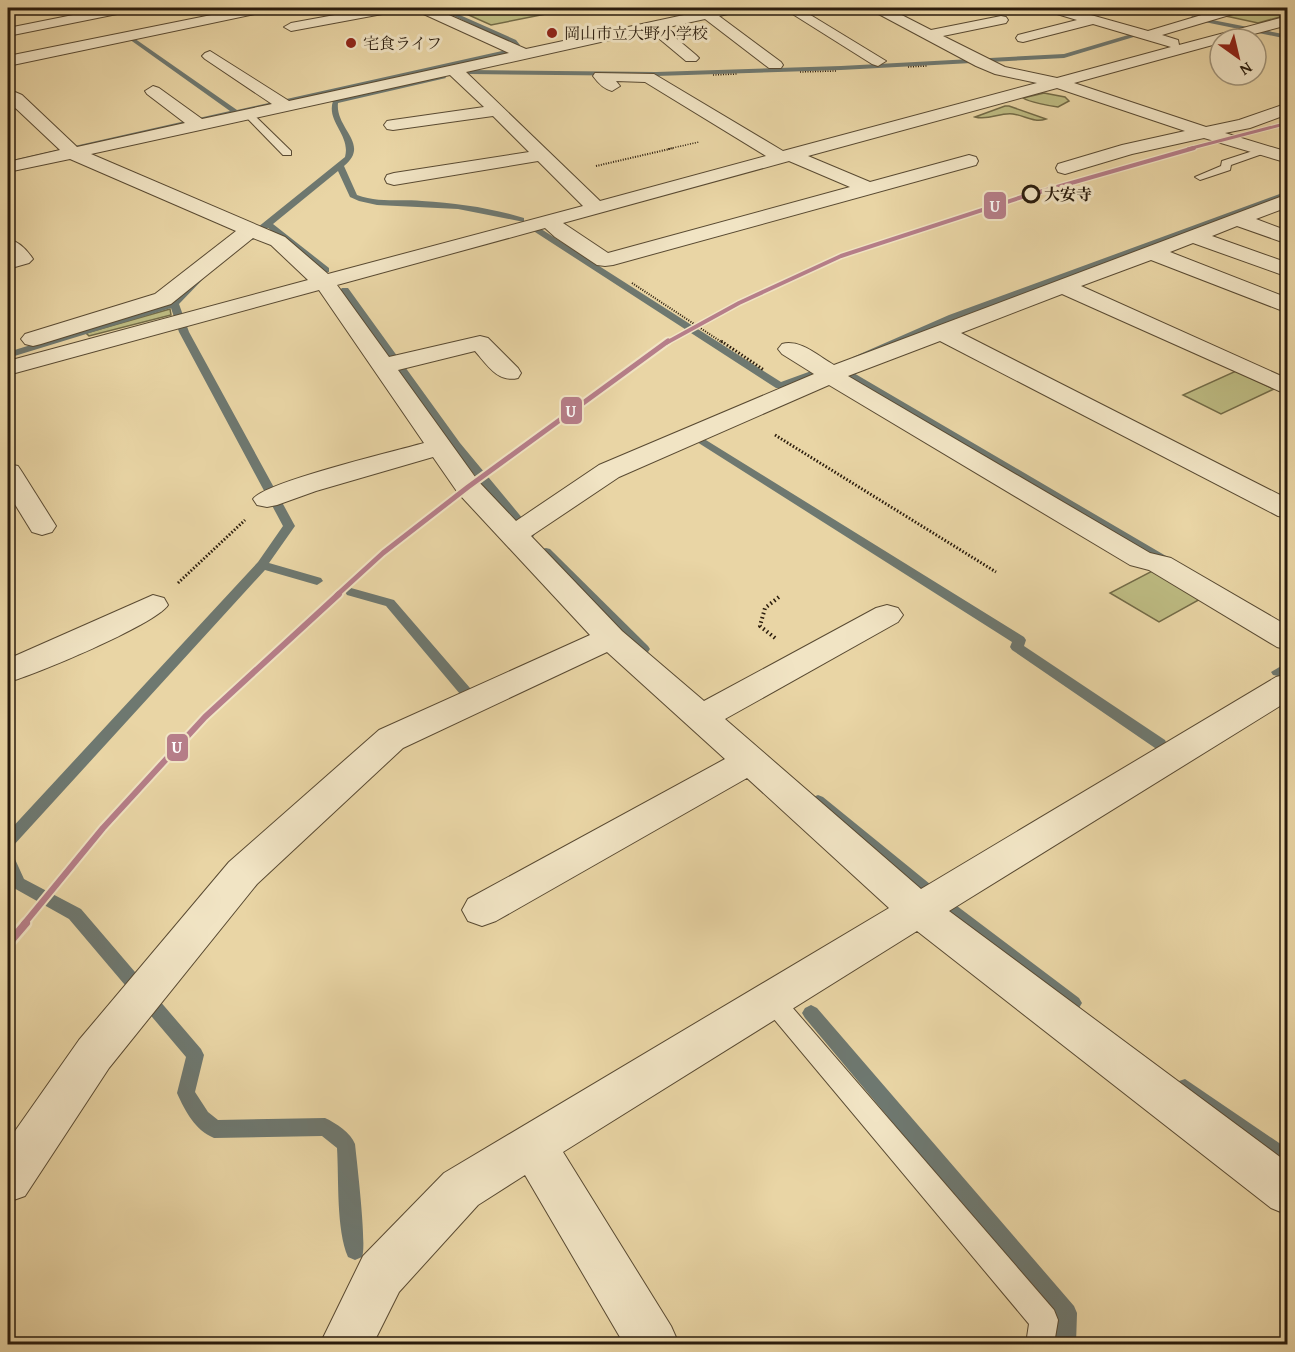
<svg xmlns="http://www.w3.org/2000/svg" width="1295" height="1352" font-family="'Gentium Book Plus','Noto Serif JP',serif">
<rect width="100%" height="100%" fill="#e9d5a5"/>
<filter id="stains"><feTurbulence type="fractalNoise" baseFrequency=".00333" numOctaves="4"/><feColorMatrix values="0 0 0 0 .2 0 0 0 0 .09 0 0 0 0 .02 0 0 0 .5 -.17"/></filter>
<radialGradient id="worn" r=".72"><stop offset=".6" stop-color="#630" stop-opacity="0"/><stop offset="1" stop-color="#630" stop-opacity=".3"/></radialGradient>
<g fill="#bdbb82" stroke="#736b47" stroke-width="1.5">
<polygon points="453,8 576,8 491,25"/>
<polygon points="1247,8 1287,8 1287,15 1258,23 1221,15"/>
<path d="M1044,93L1065,97L1069,101L1058,107C1050,106 1029,102 1023,98Z"/>
<path d="M1005,106H1009L1046,119C1034,123 1026,116 1013,114C1000,112 989,121 975,117Z"/>
<polygon points="170,309 171,315 89,336 86,333"/>
<polygon points="1236,371 1274,389 1221,414 1183,395"/>
<polygon points="1156,569 1204,597 1159,622 1110,593"/>
</g>
<g fill="none" stroke-linecap="round" stroke-linejoin="round">
<g fill="#6e7870" fill-rule="evenodd">
<polygon points="217,8 224,8 233,11 210,17 210,15 224,11"/>
<polygon points="437,8 444,8 516,40 520,45 504,54 8,165 8,161 230,111 129,39 131,36 237,110 502,51 513,44"/>
<polygon points="1192,16 1288,35 1288,39 1190,19"/>
<polygon points="1135,33 1137,36 1064,58 841,70 656,76 469,74 466,72 469,70 656,72 841,66 1064,54"/>
<path d="M444,75L446,78L338,103C335,129 371,144 344,166L357,195C378,203 401,199 422,201C457,203 491,208 524,218V222L458,209L377,205L359,201L350,197L338,171L273,224L329,268V272H323L268,228L253,240H247V236L345,157C351,135 326,122 333,101Z"/>
<polygon points="1288,191 1288,196 955,319 861,359 853,357 949,315"/>
<polygon points="538,227 781,382 825,366 840,365 1178,563 1176,566 1168,566 833,369 784,388 776,388 535,232 534,230"/>
<polygon points="197,276 204,278 179,304 189,332 295,526 269,563 321,578 323,581 317,585 265,570 13,846 8,848 8,832 258,562 283,526 179,332 171,308 8,358 8,352 171,302"/>
<path d="M342,288H348L460,443L533,531L535,534L533,537H525C458,458 399,375 340,290Z"/>
<polygon points="701,437 1024,637 1026,640 1024,646 1165,740 1167,744 1165,748 1155,748 1012,650 1010,647 1012,642 697,442 696,440"/>
<polygon points="546,548 550,549 648,646 650,649 648,652 638,652 542,555 540,552 542,549"/>
<polygon points="351,588 394,600 470,688 472,691 470,694 460,694 386,606 347,595 345,592"/>
<polygon points="1288,662 1288,672 1278,676 1273,675 1271,672"/>
<polygon points="818,795 823,797 957,906 1079,998 1082,1003 1079,1008 1073,1010 1067,1008 945,916 813,805 811,801 813,797"/>
<path d="M8,855L14,857L24,879L81,909L201,1049L204,1055L195,1092L208,1112L218,1120L325,1118C336,1123 351,1133 355,1144C357,1163 367,1246 362,1257L355,1260L348,1257C336,1229 339,1179 337,1148L322,1136L214,1138C195,1130 185,1111 177,1093L186,1057L69,919L12,887L8,877Z"/>
<polygon points="811,1005 817,1008 1074,1306 1077,1313 1076,1344 1056,1344 1056,1317 805,1018 802,1013 805,1008"/>
<polygon points="1185,1079 1288,1149 1288,1170 1179,1093 1176,1087 1179,1081"/>
</g>
<defs>
<g id="lane">
<polygon points="1288,80 1288,86 1284,85 1284,81"/>
<polygon points="21,101 26,104 24,106 8,110 8,104"/>
<polygon points="246,113 252,113 291,151 291,155 283,155 246,117"/>
<polygon points="1262,148 1267,151 1265,153 1231,165 1230,170 1200,180 1195,177 1221,166 1222,161"/>
<polygon points="771,989 779,992 1054,1310 1058,1320 1054,1344 1026,1344 1029,1324 763,1006 760,999 763,992"/>
</g>
<g id="street">
<polygon points="108,8 129,9 122,13 8,36 8,28"/>
<polygon points="246,8 271,8 264,12 8,66 8,56"/>
<polygon points="373,8 400,8 393,12 291,31 284,27 291,23"/>
<path d="M415,8H433L526,49L707,10L743,8L741,11L719,16L781,62L783,65L781,68H769L705,19L664,28L696,55L699,58L696,61H686L650,31L466,72L600,201L766,156L645,82L616,81L620,86L612,91C604,89 598,83 593,76L595,73L654,74L783,151L1037,83L995,74L976,66L873,11L871,8H888L931,30L1001,16L1006,17L1008,20L1006,23L943,36L1005,67L1057,78L1171,47L1093,24L1023,42L1018,41L1016,38L1018,35L1077,20L1047,11L1045,8H1066L1148,31L1225,8H1245L1243,11L1162,35L1178,40L1179,45L1288,16V25L1235,39H1220V43L1074,83L1206,127L1239,120L1288,103V114L1250,128L1225,133L1288,152V163L1204,138L1132,154L1065,174L1058,172L1056,168L1058,164L1122,145L1185,131L1057,88L808,156L870,182L969,155L976,157L978,161L976,165L613,265L605,266L597,265L555,237L545,228L337,285L389,357L480,336L488,338L518,368L521,373L518,378C498,383 487,365 475,351L398,370L478,481L516,521L599,465L814,374L782,354L778,349L782,344C800,339 818,356 834,365L1288,194V207L1256,219L1288,231V244L1237,226L1212,236L1288,263V277L1193,243L1170,252L1288,298V313L1151,260L1081,286L1288,379V395L1062,294L961,333L1288,499V518L1278,516L940,341L848,376L1150,553L1171,558L1288,626V650L1277,647L1149,570L1130,565L829,385L619,477L531,536L622,631L704,701L876,608L887,605L898,608L903,615L898,622L725,719L921,889L1276,677L1288,674V701L949,911L1288,1163V1215L1271,1208L917,931L563,1152L671,1326L679,1344H624L525,1175L478,1205L399,1292L373,1344H320L363,1256L444,1173L889,908L747,778L496,921L482,926L468,921L462,910L468,899L725,759L607,652L403,748L257,884L109,1068L25,1196L8,1202V1141L79,1040L229,862L379,730L590,635L458,493L433,457L316,491L277,505L267,507L257,505L253,499C265,482 396,451 424,443L319,290L8,375V361L308,280L271,245L253,238L171,304L41,344L33,346L25,344L21,339L25,334L155,294L236,231L70,159L8,172V162L60,150L8,101V89L22,95L77,147L185,123L147,94L145,91L153,86L159,88L202,119L272,104L205,59L202,56L205,53L210,51L289,101L509,53L417,11ZM450,75L484,107L393,120L387,121L384,125L387,129L393,130L493,116L529,152L394,173L387,175L385,179L387,183L394,185L538,161L583,206L328,274L285,237L91,154ZM789,161L850,187L608,253L563,223Z"/>
<polygon points="783,8 799,8 886,61 878,66 872,64"/>
<path d="M8,239C18,241 27,250 33,259L29,263L8,269Z"/>
<polygon points="8,464 18,466 22,472 56,526 52,532 42,535 32,532 8,493"/>
<path d="M153,595L164,598L168,605C156,624 33,676 8,682V659Z"/>
</g>
</defs>
<use href="#lane" stroke="#594a32" stroke-width="2"/>
<use href="#street" stroke="#594a32" stroke-width="2"/>
<g stroke="#291b0c" stroke-width="1.5" stroke-dasharray="1 1.5" stroke-linecap="butt">
<polyline points="908,67 927,66"/>
<polyline points="800,72 837,71"/>
<polyline points="713,75 738,74"/>
<polyline points="668,149 699,142"/>
</g>
<g stroke="#291b0c" stroke-width="2" stroke-dasharray="1 1.5" stroke-linecap="butt">
<polyline points="596,166 674,148"/>
<polyline points="632,283 723,343"/>
</g>
<g stroke="#291b0c" stroke-width="3" stroke-dasharray="1.5 2" stroke-linecap="butt">
<polyline points="721,341 764,370"/>
<polyline points="775,435 996,572"/>
<polyline points="178,583 245,520"/>
</g>
<polyline stroke="#291b0c" stroke-width="4" stroke-dasharray="1.5 3" stroke-linecap="butt" points="775,638 760,626 765,608 779,597"/>
<use href="#lane" fill="#f1e4c4" fill-rule="evenodd"/>
<use href="#street" fill="#f1e4c4" fill-rule="evenodd"/>
<defs>
<polyline id="rail-1-far4" points="1188,149 1288,123"/>
<polyline id="rail-1-far3" points="666,343 739,303 841,256 1022,197 1194,148"/>
<polyline id="rail-1-far2" points="337,595 383,553 468,487 668,341"/>
<polyline id="rail-1-far1" points="24,924 103,828 205,717 339,594"/>
<polyline id="rail-1" points="8,944 26,923"/>
</defs>
<use href="#rail-1-far4" stroke="#f1e4c4" stroke-width="5"/>
<use href="#rail-1-far3" stroke="#f1e4c4" stroke-width="7"/>
<use href="#rail-1-far2" stroke="#f1e4c4" stroke-width="9"/>
<use href="#rail-1-far1" stroke="#f1e4c4" stroke-width="10"/>
<use href="#rail-1" stroke="#f1e4c4" stroke-width="13"/>
<use href="#rail-1-far4" stroke="#b67e89" stroke-width="3"/>
<use href="#rail-1-far3" stroke="#b67e89" stroke-width="4"/>
<use href="#rail-1-far2" stroke="#b67e89" stroke-width="5"/>
<use href="#rail-1-far1" stroke="#b67e89" stroke-width="6"/>
<use href="#rail-1" stroke="#b67e89" stroke-width="8"/>
</g>
<g fill="#8f2418" stroke="#f1e4c4" stroke-width="2">
<circle cx="552" cy="33" r="6"/>
<circle cx="351" cy="43" r="6"/>
</g>
<circle fill="#f1e4c4" stroke="#291b0c" stroke-width="3" cx="1031" cy="194" r="8"/>
<g text-anchor="middle" stroke-width="6" stroke-linejoin="round" paint-order="stroke">
<g font-size="16" fill="#291b0c" stroke="#f1e4c4" text-anchor="start">
<text x="564" y="39">岡山市立大野小学校</text>
<text x="363" y="49">宅食ライフ</text>
</g>
<g font-size="16" font-weight="bold" fill="#291b0c" stroke="#f1e4c4" text-anchor="start">
<text x="1044" y="200">大安寺</text>
</g>
</g>
<g stroke="#f1e4c4" stroke-width="2">
<rect x="983" y="191" width="24" height="29" rx="6" fill="#b67e89"/>
<rect x="560" y="396" width="23" height="29" rx="6" fill="#b67e89"/>
<rect x="166" y="733" width="23" height="29" rx="6" fill="#b67e89"/>
</g>
<g font-size="16" text-anchor="middle" font-weight="bold" fill="#fff">
<text x="995" y="212">U</text>
<text x="571" y="417">U</text>
<text x="177" y="753">U</text>
</g>
<rect width="1295" height="1352" fill="none" stroke="#e9d5a5" stroke-width="30"/>
<rect x="9" y="9" width="1277" height="1334" fill="none" stroke="#291b0c" stroke-width="3"/>
<rect x="15" y="15" width="1265" height="1322" fill="none" stroke="#291b0c" stroke-width="1.5"/>
<g transform="translate(1238 57) rotate(146)"><circle r="28" fill="#f1e4c4" stroke="#a1947a" stroke-width="1.5"/>
<path d="M0-4.5L10 22L0 15L-10 22Z" fill="#8f2418"/>
<text y="-9" font-size="16" font-weight="bold" text-anchor="middle" fill="#291b0c">N</text>
</g>
<rect width="100%" height="100%" filter="url(#stains)"/>
<rect width="100%" height="100%" fill="url(#worn)"/>
</svg>
